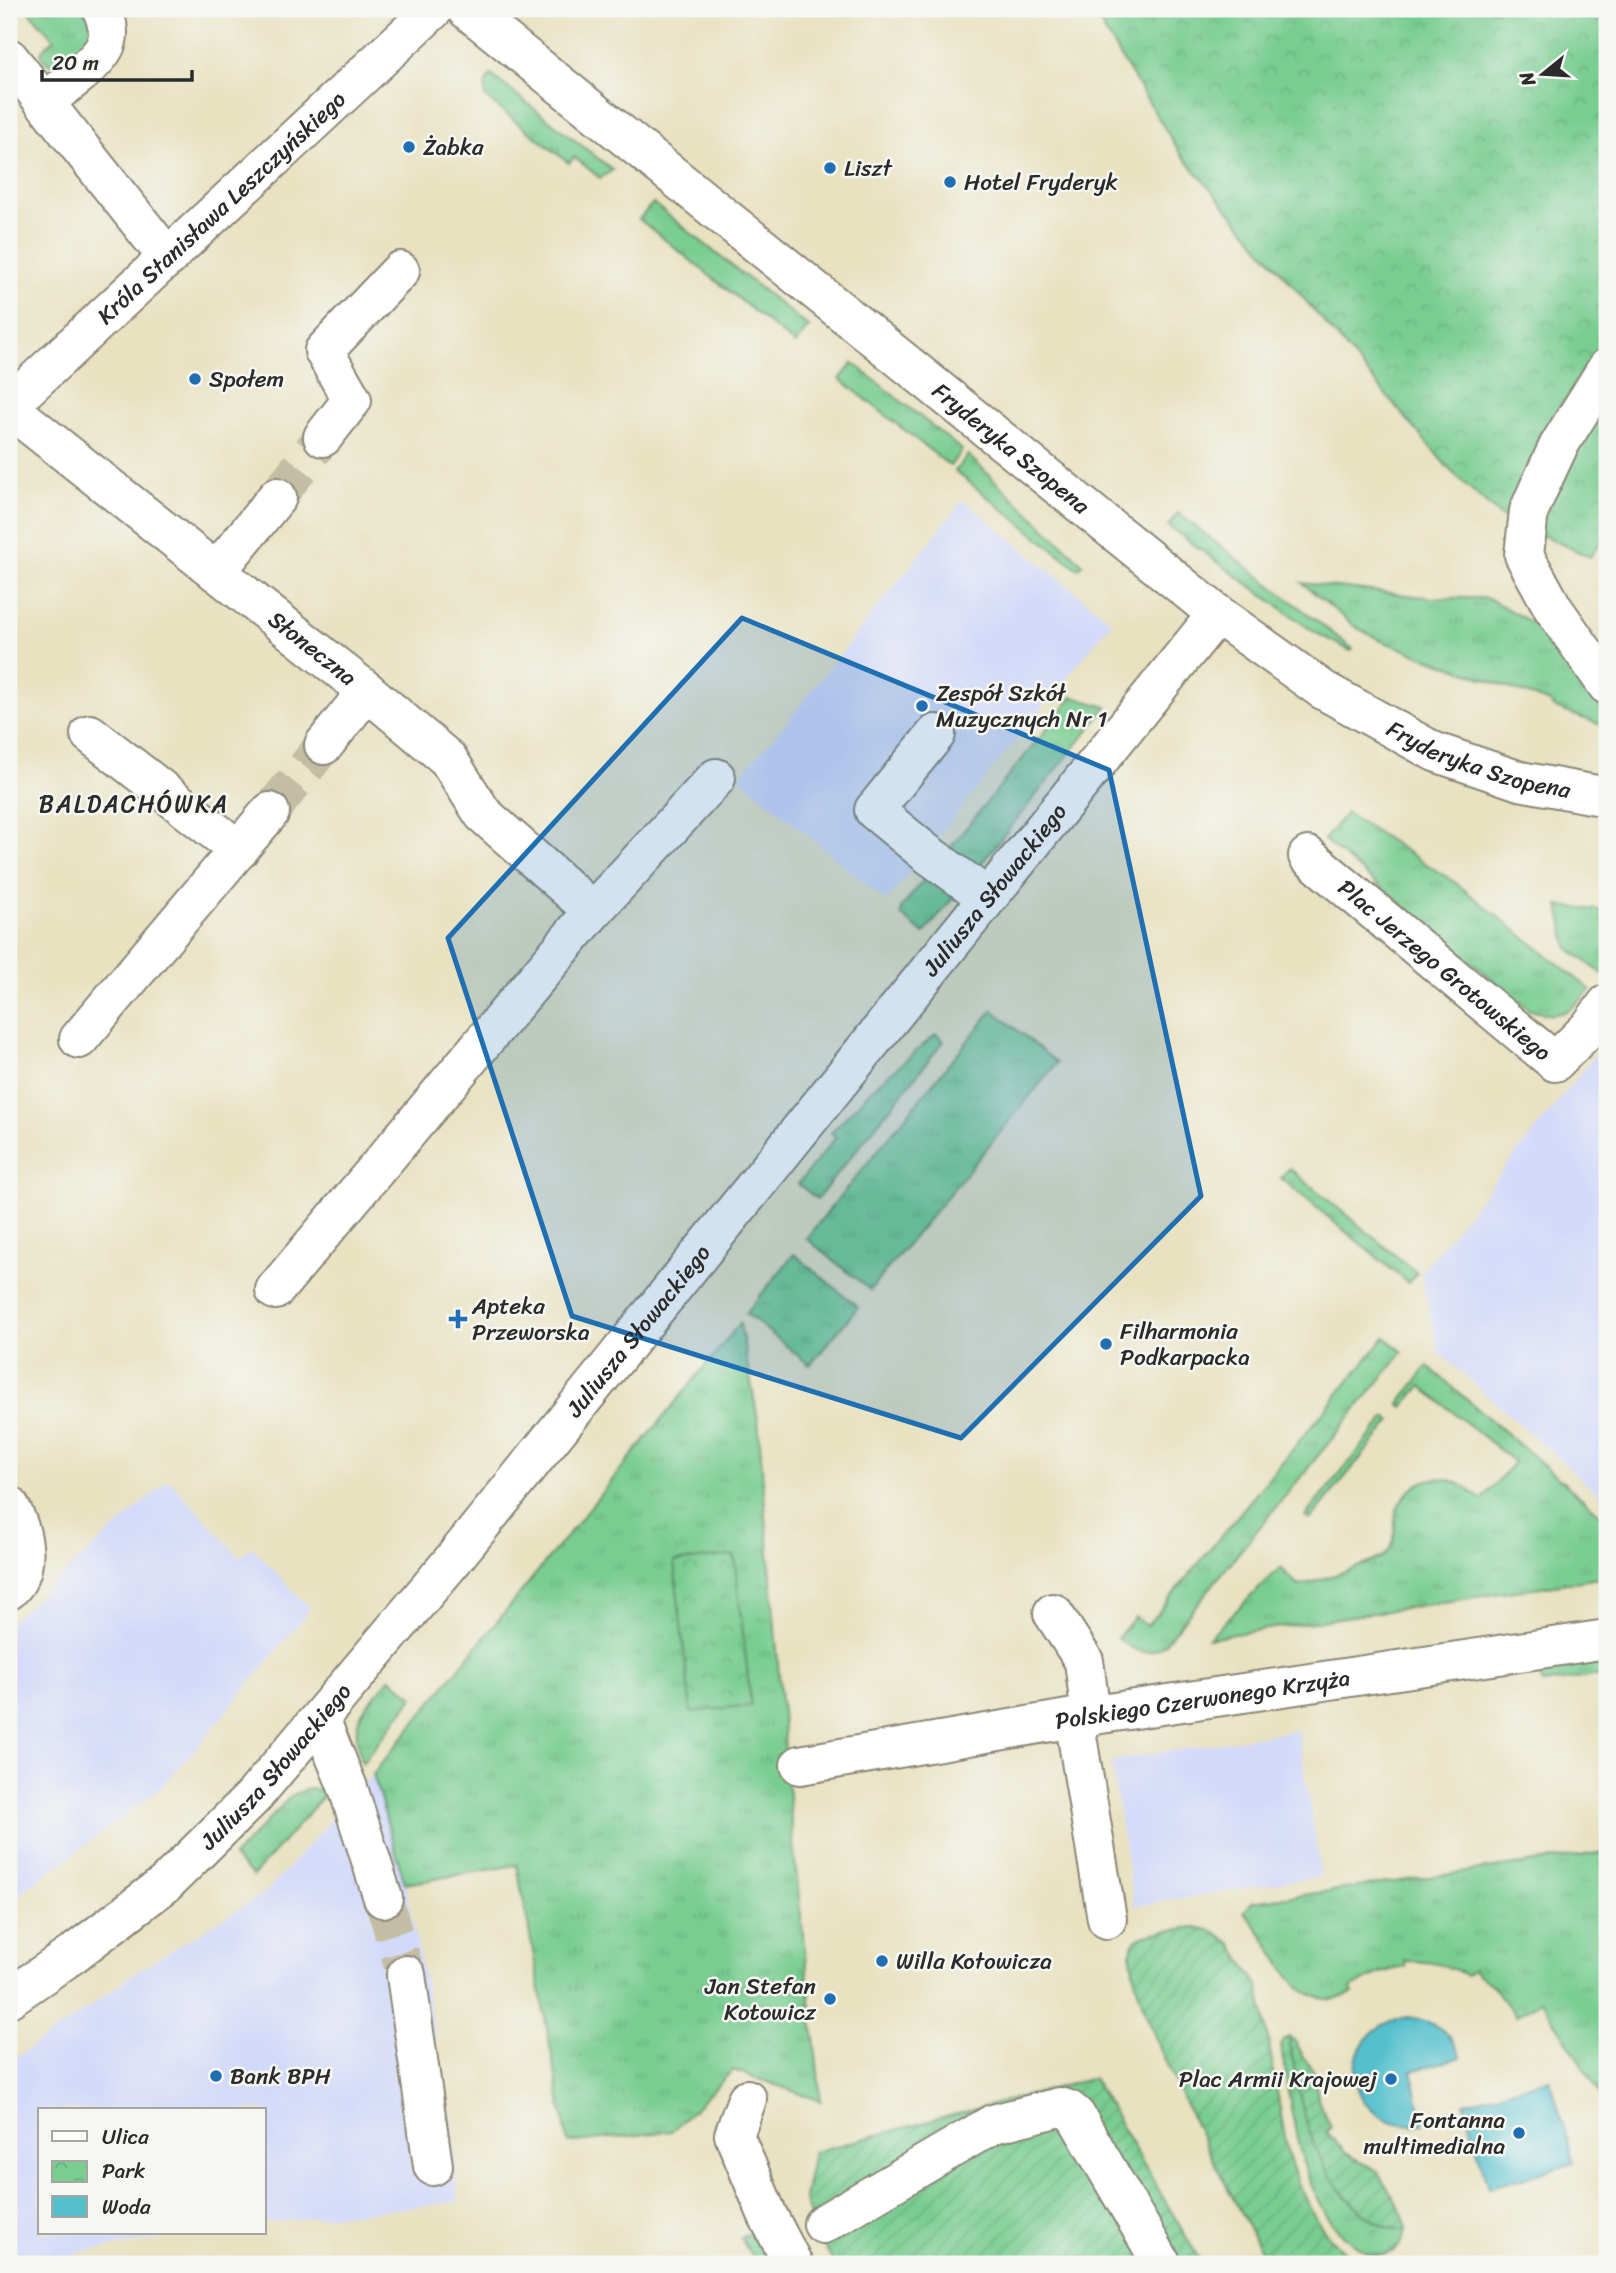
<svg xmlns="http://www.w3.org/2000/svg" width="1616" height="2273" font-family="Sriracha,sans-serif">
<defs>
<pattern id="grass-tufts" width="24" height="20" patternUnits="userSpaceOnUse" patternTransform="scale(1.75)"><rect width="24" height="20" fill="#79cd91"/><path d="M3 7l-1-3M5 7V3M7 7l1-3M15 17l-1-3M17 17v-4M19 17l1-3" fill="none" stroke="#69b07d"/></pattern>
<pattern id="park-crowns" width="20" height="18" patternUnits="userSpaceOnUse" patternTransform="scale(1.75)"><rect width="20" height="18" fill="#79cd91"/><path d="M2 6a3 3 0 1 1 6 0M12 15a3 3 0 1 1 6 0" fill="none" stroke="#69b07d"/></pattern>
<pattern id="garden-furrows" width="10" height="10" patternUnits="userSpaceOnUse" patternTransform="scale(1.75)"><rect width="10" height="10" fill="#79cd91"/><path d="M-1 1l2-2M0 10L10 0M9 11l2-2" fill="none" stroke="#69b07d"/></pattern>
</defs>
<rect width="100%" height="100%" fill="#f6f6f2"/>
<filter id="ink" filterUnits="userSpaceOnUse"><feTurbulence type="fractalNoise" baseFrequency=".0143" numOctaves="2"/><feDisplacementMap in="SourceGraphic" scale="14" xChannelSelector="R" yChannelSelector="G"/><feConvolveMatrix kernelMatrix="1 2 1 2 8 2 1 2 1" color-interpolation-filters="sRGB"/></filter>
<filter id="wash" filterUnits="userSpaceOnUse"><feTurbulence type="fractalNoise" baseFrequency=".00686" numOctaves="4" result="noise"/><feDisplacementMap in="SourceGraphic" scale="28" xChannelSelector="R" yChannelSelector="G"/><feGaussianBlur stdDeviation="1.57" result="paint"/><feColorMatrix in="noise" values="0 0 0 0 0 0 0 0 0 0 0 0 0 0 0 0 0 1.4 0 .05"/><feComposite in="paint" operator="in"/></filter>
<g filter="url(#wash)">
<rect width="100%" height="100%" fill="#e8e2c1"/>
<g fill="#d3d9f9">
<polygon points="963,500 1112,622 886,901 739,777 784,725"/>
<polygon points="1607,1040 1607,1501 1440,1354 1420,1274"/>
<polygon points="169,1480 240,1557 252,1547 310,1609 201,1743 157,1791 9,1902 9,1623"/>
<polygon points="1298,1730 1321,1876 1134,1906 1111,1761"/>
<polygon points="373,1774 407,1892 451,2118 458,2202 264,2223 264,2110 40,2110 40,2233 196,2233 75,2253 75,2264 9,2264 9,2062 80,2014 135,1973 266,1892"/>
</g>
<g fill="url(#grass-tufts)" stroke="#527c5e" stroke-width="2">
<path d="M27,9H91L95,26C86,40 58,86 41,55L42,50L54,39Z"/>
<polygon points="491,75 613,170 600,178 574,157 569,163 485,97 486,82"/>
<polygon points="653,203 809,327 795,344 639,219"/>
<polygon points="853,363 962,450 950,466 840,379"/>
<polygon points="968,455 1083,564 1078,569 955,471"/>
<polygon points="1178,513 1353,649 1351,651 1314,632 1168,526"/>
<polygon points="1302,583 1433,598 1485,598 1493,601 1541,628 1607,716 1607,727 1552,707 1553,704 1384,642 1355,627"/>
<polygon points="1073,697 1107,707 975,871 948,850"/>
<path d="M1346,813L1453,881L1591,990C1568,1012 1560,1021 1528,1009L1324,840Z"/>
<polygon points="933,868 960,890 924,934 901,915 902,907"/>
<polygon points="1559,906 1607,911 1607,971 1604,975 1568,948"/>
<polygon points="993,1010 1057,1063 870,1290 806,1238"/>
<polygon points="936,1034 944,1041 817,1199 798,1184 836,1137 831,1133 871,1090"/>
<polygon points="1289,1168 1417,1273 1408,1283 1281,1178"/>
<polygon points="794,1254 858,1307 810,1365 746,1313"/>
<polygon points="740,1323 758,1420 792,1833 821,2101 733,2070 672,2131 568,2143 517,1865 405,1884 373,1774"/>
<path d="M1385,1337L1403,1352L1165,1643C1148,1659 1133,1651 1117,1638L1135,1617L1147,1626Z"/>
<path d="M1428,1366L1607,1520V1577L1208,1638L1280,1568L1299,1586C1315,1581 1377,1563 1386,1554C1398,1543 1393,1529 1396,1514C1401,1491 1427,1473 1450,1480C1461,1483 1473,1493 1482,1500L1514,1462L1421,1386L1403,1407L1399,1404Z"/>
<polygon points="1386,1417 1391,1421 1310,1520 1305,1516"/>
<polygon points="1607,1654 1607,1674 1542,1684 1539,1665"/>
<path d="M390,1678L414,1697L362,1763C348,1716 362,1713 390,1678Z"/>
<polygon points="309,1788 328,1791 253,1876 233,1857 292,1795"/>
<path d="M1607,1852V2105L1542,2001L1516,2016L1493,1986L1472,1970L1466,1975C1445,1964 1428,1961 1405,1961L1406,1967C1385,1970 1369,1976 1351,1988L1353,1993C1294,2022 1277,1943 1244,1912L1252,1902Z"/>
<path d="M1289,2037C1301,2099 1307,2160 1355,2205C1372,2222 1382,2229 1406,2230C1404,2241 1398,2250 1387,2254C1373,2258 1365,2252 1353,2244C1298,2201 1292,2109 1281,2045L1283,2040Z"/>
<polygon points="758,2229 778,2264 756,2264 741,2238"/>
</g>
<g fill="url(#park-crowns)" stroke="#527c5e" stroke-width="2">
<polygon points="1091,9 1607,9 1607,532 1590,557 1500,516 1450,470 1180,153"/>
<polygon points="734,1555 751,1705 691,1712 674,1562"/>
</g>
<g fill="url(#garden-furrows)" stroke="#527c5e" stroke-width="2">
<path d="M1195,1927L1210,1930L1232,1944L1259,1987L1288,2155C1302,2198 1321,2239 1360,2264H1268C1245,2220 1110,1978 1134,1942C1141,1932 1182,1929 1195,1927Z"/>
<path d="M1289,2038L1294,2040L1314,2073L1319,2103L1331,2127L1326,2132L1347,2154L1377,2170L1404,2215L1406,2230C1382,2229 1372,2222 1355,2205C1306,2159 1301,2100 1289,2038Z"/>
<polygon points="1093,2078 1202,2264 834,2264 815,2230 804,2198 813,2152"/>
</g>
<g fill="#53c0cc" stroke="#3f767c" stroke-width="2">
<path d="M1409,2017C1434,2021 1452,2032 1461,2057L1411,2071L1424,2124C1343,2135 1328,2028 1409,2017Z"/>
<polygon points="1550,2079 1574,2163 1488,2188 1464,2103"/>
</g>
</g>
<g filter="url(#ink)">
<g fill="none" stroke-linecap="round" stroke-linejoin="round">
<g stroke="#c2bda3" stroke-width="38" stroke-dasharray="38 19" stroke-linecap="butt">
<polyline points="277,497 323,437"/>
<polyline points="270,812 324,745"/>
<polyline points="383,1898 406,1975"/>
</g>
<defs>
<g id="minor">
<path id="s1" d="M466,9L1217,614L1323,690L1435,752L1520,781L1607,797"/>
<polyline points="9,58 168,258"/>
<path d="M44,102C61,88 102,62 107,41C110,30 106,19 102,9"/>
<polyline points="1607,368 1559,445 1538,490 1529,511 1524,555 1553,608 1607,685"/>
<path id="s2" d="M9,405L434,9"/>
<path id="s3" d="M9,408L367,691L448,759L483,814L593,911"/>
<polyline points="323,437 352,400 324,351 400,271"/>
<polyline points="216,572 277,497"/>
<polyline points="90,734 239,850"/>
<polyline points="936,734 874,810 925,852 987,897"/>
<polyline points="324,745 367,691"/>
<path id="s4" d="M1308,856L1555,1062L1589,1028L1607,1004"/>
<polyline points="79,1039 270,812"/>
<polyline points="275,1290 593,911 716,778"/>
<path d="M9,1505C23,1529 33,1568 9,1590"/>
<polyline points="1053,1613 1084,1661 1091,1716"/>
<polyline points="1074,1718 1107,1919"/>
<polyline points="320,1719 348,1788 383,1898"/>
<path id="s5" d="M800,1765L1074,1718L1607,1639"/>
<polyline points="406,1975 433,2166"/>
<path id="s6" d="M9,1998L73,1954L165,1884L253,1797L452,1561L1217,614"/>
<polyline points="747,2099 734,2135 768,2216 793,2264"/>
<polyline points="823,2224 993,2124 1060,2107 1069,2110 1076,2116 1162,2264"/>
</g>
</defs>
<use href="#minor" stroke="#8a8676" stroke-width="42"/>
<use href="#minor" stroke="#fff" stroke-width="38"/>
</g>
</g>
<path fill="#1f6fb2" fill-opacity="0.2" stroke="#1f6fb2" stroke-width="5" stroke-linejoin="round" d="M742,618L1109,770L1201,1196L961,1438L572,1316L448,938Z"/>
<g fill="#1f6fb2" stroke="#f6f6f2" stroke-width="2.5">
<circle cx="409" cy="147" r="7"/>
<circle cx="830" cy="168" r="7"/>
<circle cx="950" cy="182" r="7"/>
<circle cx="195" cy="379" r="7"/>
<circle cx="922" cy="706" r="7"/>
<path d="M454.5 1308.5h7v7h7v7h-7v7h-7v-7h-7v-7h7z"/>
<circle cx="1106" cy="1344" r="7"/>
<circle cx="882" cy="1961" r="7"/>
<circle cx="830" cy="1999" r="7"/>
<circle cx="216" cy="2076" r="7"/>
<circle cx="1391" cy="2079" r="7"/>
<circle cx="1519" cy="2133" r="7"/>
</g>
<g text-anchor="middle" stroke-width="5" stroke-linejoin="round" paint-order="stroke">
<g font-size="23" fill="#2b2b2b" stroke="#f6f6f2" text-anchor="start">
<text x="423" y="155">Żabka</text>
<text x="844" y="176">Liszt</text>
<text x="964" y="190">Hotel Fryderyk</text>
<text x="209" y="387">Społem</text>
<text x="936" y="701">Zespół Szkół<tspan x="936" dy="26">Muzycznych Nr 1</tspan></text>
<text x="472" y="1314">Apteka<tspan x="472" dy="26">Przeworska</tspan></text>
<text x="1120" y="1339">Filharmonia<tspan x="1120" dy="26">Podkarpacka</tspan></text>
<text x="896" y="1969">Willa Kotowicza</text>
<text x="816" y="1994" text-anchor="end">Jan Stefan<tspan x="816" dy="26">Kotowicz</tspan></text>
<text x="230" y="2084">Bank BPH</text>
<text x="1377" y="2087" text-anchor="end">Plac Armii Krajowej</text>
<text x="1505" y="2128" text-anchor="end">Fontanna<tspan x="1505" dy="26">multimedialna</tspan></text>
</g>
<g font-size="23" fill="#2b2b2b" stroke="#f6f6f2">
<text dy="8" stroke="none"><textPath href="#s2" startOffset="290">Króla Stanisława Leszczyńskiego</textPath></text>
<text dy="8" stroke="none"><textPath href="#s1" startOffset="700">Fryderyka Szopena</textPath></text>
<text dy="8" stroke="none"><textPath href="#s3" startOffset="387">Słoneczna</textPath></text>
<text dy="8" stroke="none"><textPath href="#s1" startOffset="1267">Fryderyka Szopena</textPath></text>
<text dy="8" stroke="none"><textPath href="#s6" startOffset="1489">Juliusza Słowackiego</textPath></text>
<text dy="8" stroke="none"><textPath href="#s4" startOffset="178">Plac Jerzego Grotowskiego</textPath></text>
<text dy="8" stroke="none"><textPath href="#s6" startOffset="922">Juliusza Słowackiego</textPath></text>
<text dy="8" stroke="none"><textPath href="#s5" startOffset="408">Polskiego Czerwonego Krzyża</textPath></text>
<text dy="8" stroke="none"><textPath href="#s6" startOffset="355">Juliusza Słowackiego</textPath></text>
</g>
<g font-size="24" letter-spacing="2" fill="#2b2b2b" stroke="#f6f6f2">
<text x="134" y="812">BALDACHÓWKA</text>
</g>
</g>
<rect width="1616" height="2273" fill="none" stroke="#f6f6f2" stroke-width="35"/>
<rect x="38" y="2108" width="228" height="126" fill="#f6f6f2" stroke="#a5a5a2" stroke-width="2"/>
<rect x="52" y="2131" width="35" height="10" fill="#ffffff" stroke="#a5a5a2" stroke-width="2"/>
<text x="102" y="2144" font-size="21" fill="#2b2b2b">Ulica</text>
<rect x="52" y="2161" width="35" height="21" fill="url(#park-crowns)" stroke="#a5a5a2" stroke-width="2"/>
<text x="102" y="2178" font-size="21" fill="#2b2b2b">Park</text>
<rect x="52" y="2196" width="35" height="21" fill="#53c0cc" stroke="#a5a5a2" stroke-width="2"/>
<text x="102" y="2214" font-size="21" fill="#2b2b2b">Woda</text>
<g transform="translate(1543 74) rotate(252)" stroke="#f6f6f2" stroke-width="5" paint-order="stroke">
<path d="M0-5L12 26L0 18L-12 26Z" fill="#2b2b2b"/>
<text y="-10" font-size="19" font-weight="bold" text-anchor="middle" fill="#2b2b2b">N</text>
</g>
<path d="M42 70v10h150v-10" fill="none" stroke="#2b2b2b" stroke-width="3.5"/>
<text x="52" y="70" font-size="21" fill="#2b2b2b" stroke="#f6f6f2" stroke-width="5" paint-order="stroke">20 m</text>
</svg>
